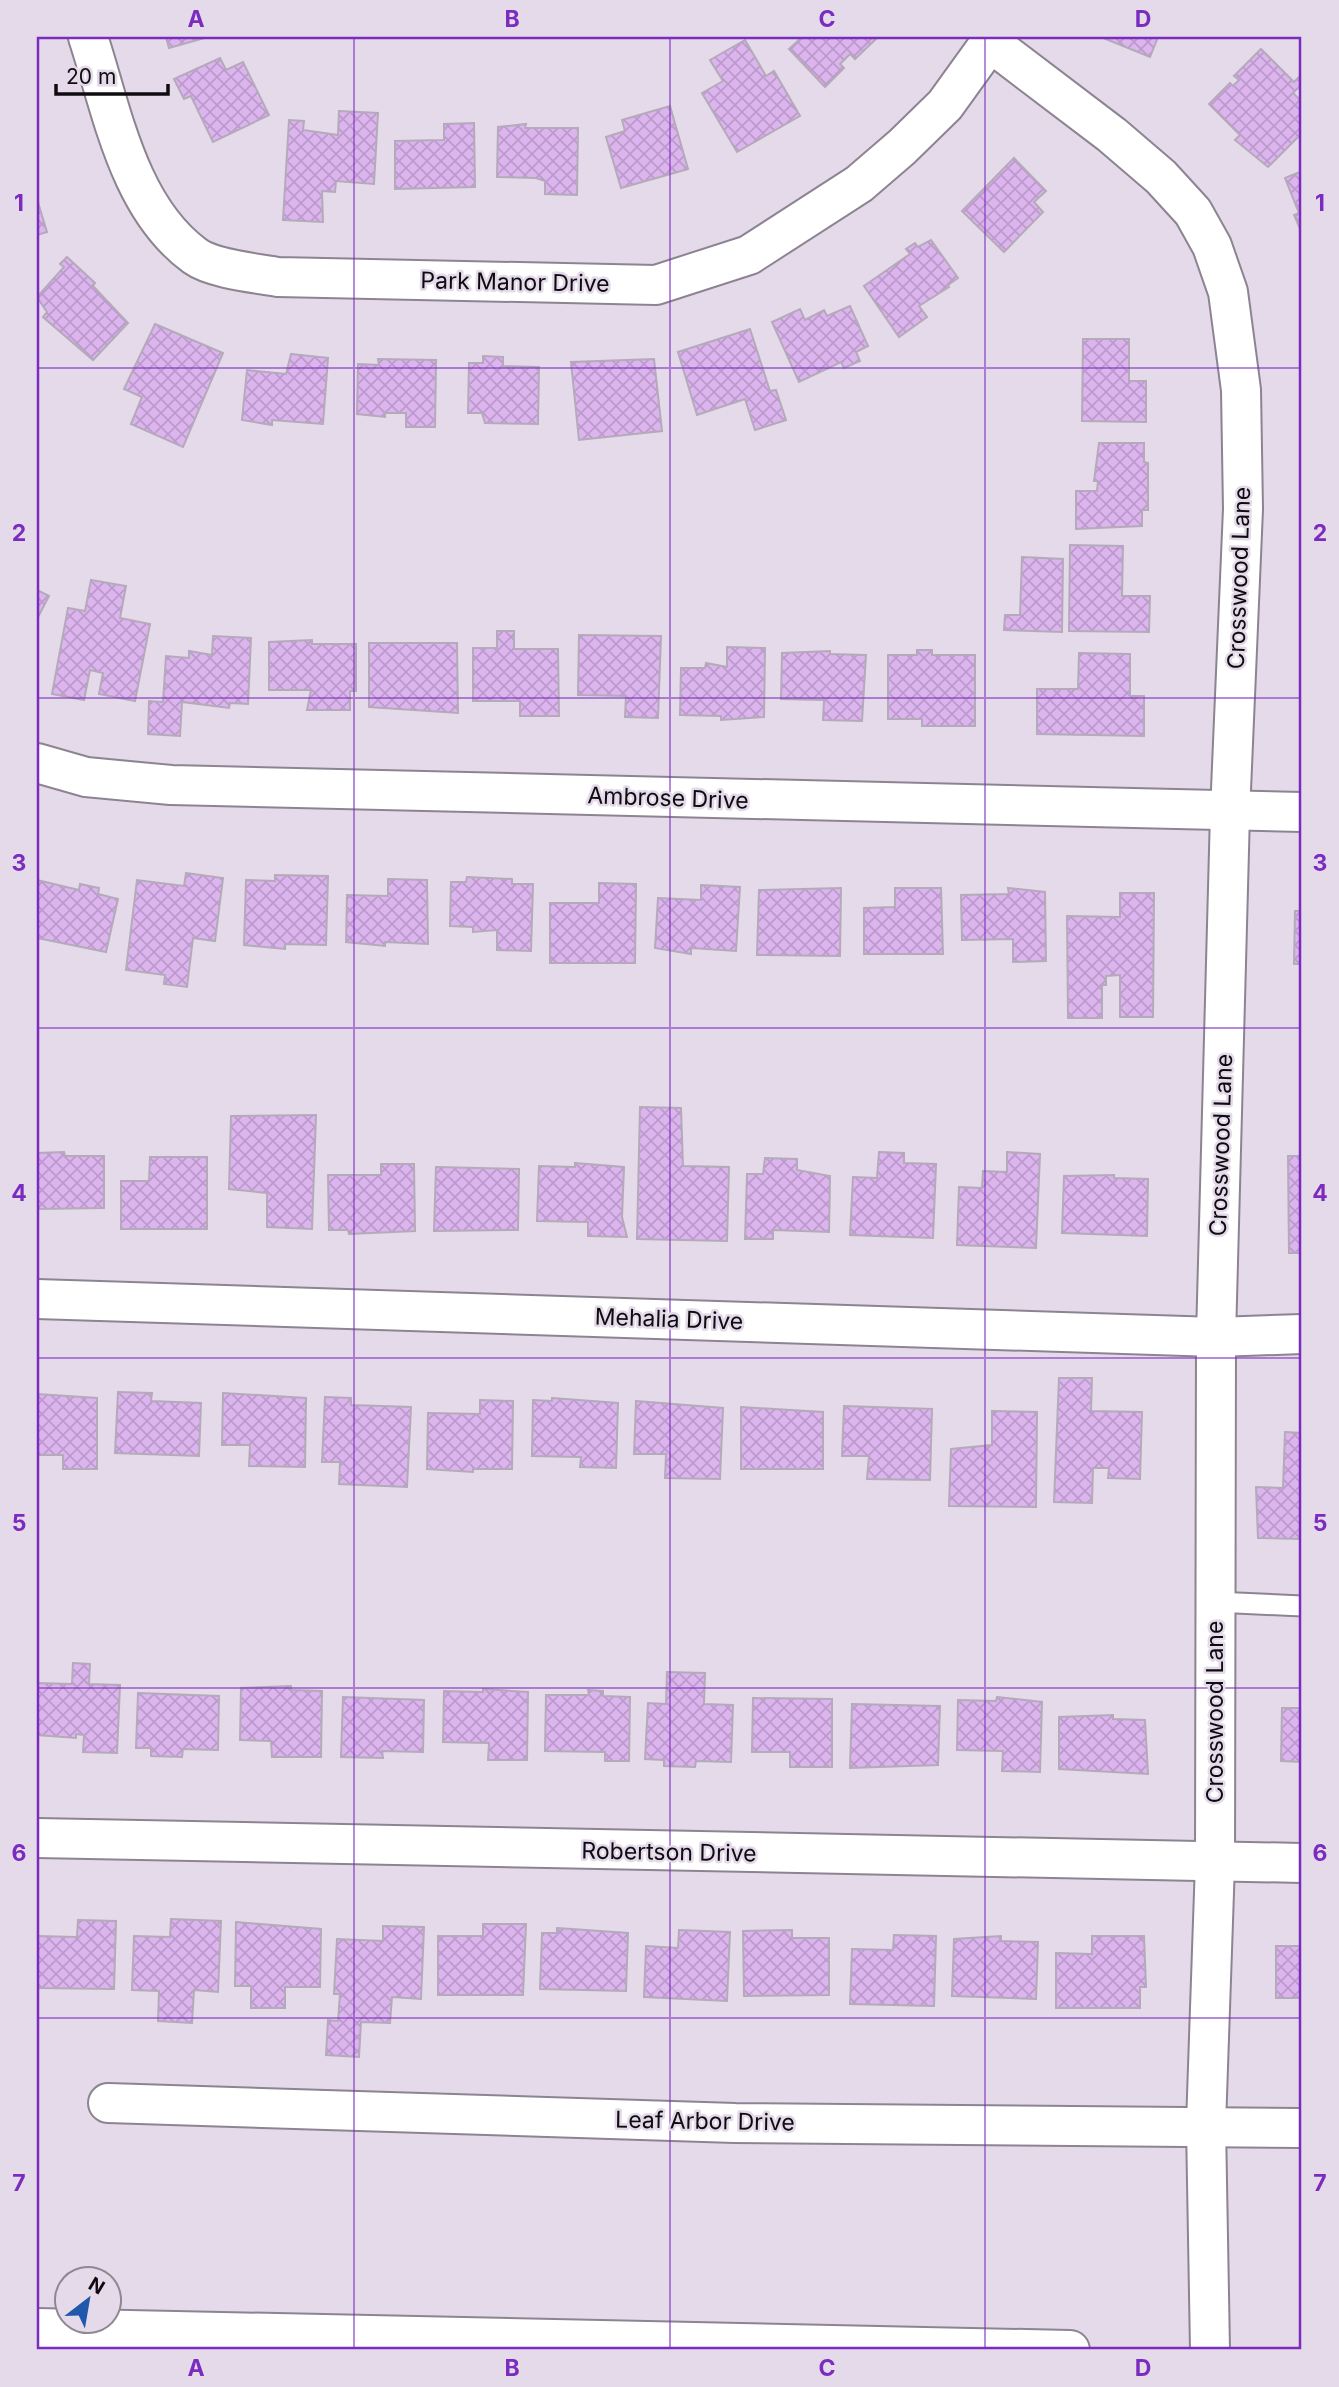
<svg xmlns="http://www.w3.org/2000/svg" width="1339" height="2387" font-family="Inter,sans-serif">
<defs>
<pattern id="building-cross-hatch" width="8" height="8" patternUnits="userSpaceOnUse" patternTransform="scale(1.75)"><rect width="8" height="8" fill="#dcb5ef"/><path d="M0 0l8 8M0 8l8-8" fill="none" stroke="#bc9acc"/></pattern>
</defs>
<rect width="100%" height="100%" fill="#e4dae9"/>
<g fill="url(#building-cross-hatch)" stroke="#b4aab9" stroke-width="2">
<polygon points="166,37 208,37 169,48"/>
<polygon points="802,37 878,37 855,59 850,54 840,64 844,68 825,87 789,49"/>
<polygon points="1101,37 1158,37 1150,57"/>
<polygon points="745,40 766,76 774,71 800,116 737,152 702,93 723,81 710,60"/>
<polygon points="1261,49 1294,82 1302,74 1302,90 1299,87 1293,93 1302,102 1302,133 1268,167 1235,140 1240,135 1209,104 1230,83 1233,86 1239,80 1234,76"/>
<polygon points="220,58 226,70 243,62 269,115 213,142 191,96 184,99 174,79"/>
<polygon points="670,106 688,169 621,188 606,137 625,131 622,120"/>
<polygon points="339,111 378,113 374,184 336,181 335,192 322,191 323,222 283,220 289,120 304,121 303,130 338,135"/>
<polygon points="474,123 475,187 395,189 395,141 444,140 444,124"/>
<polygon points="526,124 525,128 578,128 577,195 545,194 545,181 536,178 497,177 498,127"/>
<polygon points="1014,158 1046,191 1034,202 1043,212 1004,252 962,211"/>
<polygon points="1302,171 1302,233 1294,215 1299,213 1285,178"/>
<polygon points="37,199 47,232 37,235"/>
<polygon points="931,240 958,278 948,285 949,287 919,306 927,317 899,337 864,286 910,254 906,249 915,243 918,247"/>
<polygon points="67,257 95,283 93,286 128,323 93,360 43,317 47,312 37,297 64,267 60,264"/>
<polygon points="850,306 868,346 856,352 860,361 844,368 841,362 799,382 772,322 800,309 805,320 824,310 827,316"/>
<polygon points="155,324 223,353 183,447 131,424 142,397 124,389"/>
<polygon points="750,329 770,391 776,390 786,420 755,430 745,399 697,415 678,352"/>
<polygon points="1083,339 1129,339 1129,381 1146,381 1146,422 1082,421"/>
<polygon points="291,354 328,358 323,424 272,420 272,425 242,420 247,370 286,374"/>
<polygon points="483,356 503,357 503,366 539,367 538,424 485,423 482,413 468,413 469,363 483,363"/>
<polygon points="378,359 436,360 435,427 406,427 406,413 385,413 385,417 357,414 358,364 379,365"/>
<polygon points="654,359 662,431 579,440 571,362"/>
<polygon points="1099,443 1144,443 1144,462 1148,463 1148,510 1142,510 1142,526 1076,529 1076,491 1097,491 1098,481 1094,481"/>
<polygon points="1070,545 1123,546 1122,596 1150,596 1149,632 1069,631"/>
<polygon points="1022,557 1063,559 1062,632 1004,630 1005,615 1020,615"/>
<polygon points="91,580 126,586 120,618 150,624 135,701 99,694 103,673 90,670 84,700 52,694 68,608 85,611"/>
<polygon points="37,590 49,596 37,619"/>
<polygon points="497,631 514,631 514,649 558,649 559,716 520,716 520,701 473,701 473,648 497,648"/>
<polygon points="579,635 661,636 658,718 625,717 626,696 578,695"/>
<polygon points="213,636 251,638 248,704 230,703 229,708 182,702 180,736 148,734 149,701 163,702 166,656 189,658 189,651 212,655"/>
<polygon points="312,640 312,644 356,644 356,691 350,691 350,710 307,710 311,690 269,690 269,642"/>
<polygon points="369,643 457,643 458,713 369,707"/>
<polygon points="727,647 765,648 764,717 721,720 721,716 680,715 681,668 705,668 706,663 727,667"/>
<polygon points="917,650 932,650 932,655 975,655 975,726 922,726 922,719 888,719 888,655 917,655"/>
<polygon points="830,651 830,654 866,655 862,721 823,720 824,700 781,699 782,653"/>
<polygon points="1079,653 1130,654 1130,696 1144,696 1144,736 1037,734 1037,689 1078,689"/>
<polygon points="186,873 223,878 215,941 193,938 187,987 164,984 165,975 126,970 137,880 184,886"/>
<polygon points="275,875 328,876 326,945 285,944 285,949 244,945 246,880 275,881"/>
<polygon points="467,877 512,879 512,884 533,884 531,951 497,950 497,930 473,932 473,927 450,926 451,882 466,882"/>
<polygon points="388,879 427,880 428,944 385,942 385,946 346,942 347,895 388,896"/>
<polygon points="37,880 79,890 80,884 99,888 98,894 118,899 106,952 37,938"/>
<polygon points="599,883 636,884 635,963 550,963 550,903 599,903"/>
<polygon points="701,885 740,887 736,951 691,948 691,954 655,948 658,898 701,900"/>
<polygon points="841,888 840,956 757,955 759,890"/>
<polygon points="895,888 941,888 943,954 864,954 864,908 895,907"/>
<polygon points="1008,888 1045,892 1046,961 1013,962 1013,939 962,940 961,895 1009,894"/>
<polygon points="1120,893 1154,893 1153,1017 1120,1017 1120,975 1106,976 1106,985 1102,985 1102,1018 1068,1018 1067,916 1120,917"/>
<polygon points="1295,911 1302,911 1302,964 1294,964"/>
<polygon points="640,1107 681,1108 683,1166 729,1167 727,1241 637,1239"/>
<polygon points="316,1115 312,1229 267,1227 267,1193 229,1189 231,1116"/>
<polygon points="64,1152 65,1156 104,1156 104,1208 37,1209 37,1153"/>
<polygon points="879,1152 904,1153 904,1163 936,1164 933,1238 850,1235 853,1177 877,1178"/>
<polygon points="1007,1152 1040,1154 1036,1248 957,1245 959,1187 982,1188 983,1171 1007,1172"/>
<polygon points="1288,1156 1302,1156 1302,1253 1289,1253"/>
<polygon points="150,1157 207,1157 207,1229 121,1229 121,1181 149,1181"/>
<polygon points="765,1158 797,1159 797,1170 830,1176 829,1232 773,1230 773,1239 745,1239 747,1174 763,1174"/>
<polygon points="575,1163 624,1167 622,1217 627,1237 588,1236 588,1222 537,1221 539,1166 575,1167"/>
<polygon points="381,1164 414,1164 415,1231 349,1234 348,1230 329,1230 328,1175 381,1175"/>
<polygon points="436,1167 519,1169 518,1230 434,1231"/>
<polygon points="1114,1175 1114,1178 1148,1179 1147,1236 1062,1233 1064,1176"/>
<polygon points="1059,1378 1092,1378 1091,1411 1142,1412 1140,1479 1108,1478 1109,1468 1093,1468 1092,1503 1054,1502"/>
<polygon points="118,1392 152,1393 151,1401 201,1403 199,1456 115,1453"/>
<polygon points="223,1393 306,1398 305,1467 249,1466 250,1445 222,1445"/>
<polygon points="37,1394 97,1398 97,1469 63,1469 63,1455 37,1455"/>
<polygon points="325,1397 351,1398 351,1405 411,1407 407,1487 339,1484 340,1462 322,1462"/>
<polygon points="552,1398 618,1403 616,1468 580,1467 581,1457 532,1456 533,1400 552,1401"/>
<polygon points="480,1400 513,1401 512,1469 473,1469 473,1472 427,1469 428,1413 480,1414"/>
<polygon points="636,1401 723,1408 720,1479 665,1478 666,1454 634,1454"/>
<polygon points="844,1406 932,1409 930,1480 867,1479 869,1456 842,1456"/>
<polygon points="741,1407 823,1412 823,1469 741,1469"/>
<polygon points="992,1411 1037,1412 1036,1507 949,1506 951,1449 992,1445"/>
<polygon points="1285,1432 1302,1433 1302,1539 1258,1538 1256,1487 1283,1488"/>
<polygon points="73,1663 90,1664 89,1684 120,1685 117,1753 83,1752 84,1735 76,1734 76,1738 37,1735 37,1683 72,1684"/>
<polygon points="667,1672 705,1673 704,1704 733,1705 731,1762 696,1761 695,1767 664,1766 664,1760 645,1759 648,1703 666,1704"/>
<polygon points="291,1686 291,1690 322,1691 321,1757 272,1757 271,1741 240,1740 241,1688"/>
<polygon points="483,1689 528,1692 527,1760 488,1760 489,1743 443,1742 444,1691 483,1692"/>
<polygon points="588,1690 603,1691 603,1696 630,1697 629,1761 605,1761 605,1752 545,1751 546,1695 589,1695"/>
<polygon points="138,1693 219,1696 218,1750 183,1749 182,1757 151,1756 151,1748 136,1748"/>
<polygon points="343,1697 424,1700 423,1752 382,1751 383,1758 341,1757"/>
<polygon points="997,1697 1042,1702 1040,1772 1002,1771 1003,1751 957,1750 958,1700 996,1701"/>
<polygon points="753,1698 832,1699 832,1767 790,1767 790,1752 752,1752"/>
<polygon points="852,1704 940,1706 938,1765 850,1768"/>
<polygon points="1282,1708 1302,1708 1302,1762 1281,1761"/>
<polygon points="1113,1715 1113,1719 1145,1720 1148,1774 1059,1769 1059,1717"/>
<polygon points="171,1919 221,1921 218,1992 194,1990 192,2023 158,2021 159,1991 132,1990 134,1936 170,1937"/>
<polygon points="78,1920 116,1921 114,1989 37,1988 37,1936 77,1937"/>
<polygon points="236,1922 321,1929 320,1987 285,1987 285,2008 251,2008 251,1986 235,1986"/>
<polygon points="483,1924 526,1924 523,1995 438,1995 438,1936 483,1936"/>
<polygon points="383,1926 424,1927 421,1999 392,1997 390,2023 361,2022 359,2057 326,2055 328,2020 338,2021 340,1994 334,1994 337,1939 383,1941"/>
<polygon points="557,1928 628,1933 626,1991 540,1989 542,1933 557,1933"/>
<polygon points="679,1930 730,1932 727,2001 644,1997 646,1946 678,1948"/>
<polygon points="792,1930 792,1938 829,1938 829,1995 744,1996 743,1931"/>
<polygon points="894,1935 936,1936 934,2006 850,2004 852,1949 893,1950"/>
<polygon points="1001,1936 1001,1941 1038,1942 1036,1999 952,1996 954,1939"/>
<polygon points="1092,1936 1144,1936 1146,1987 1140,1987 1140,2008 1056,2008 1056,1953 1092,1954"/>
<rect x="1276" y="1946" width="26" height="52"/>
</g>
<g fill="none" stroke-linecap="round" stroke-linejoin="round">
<defs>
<polyline id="service" points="1215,1602 1302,1606"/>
<g id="minor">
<path d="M88,37C112,110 128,207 195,256C213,269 255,273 278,277L656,285L749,255L859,184L902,147L945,105L994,37"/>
<polyline points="991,43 1112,135 1161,177 1193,212 1212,246 1228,292 1241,390 1243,509 1230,813 1216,1337 1215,1863 1206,2125 1210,2350"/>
<polyline points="37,763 86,777 171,785 1302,812"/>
<polyline points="37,1299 1216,1337 1302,1334"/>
<polyline points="37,1838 1302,1863"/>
<polyline points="108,2103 735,2123 1302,2128"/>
<polyline points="37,2328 1070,2350"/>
</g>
</defs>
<use href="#service" stroke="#8d8492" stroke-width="23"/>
<use href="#minor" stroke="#8d8492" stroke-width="42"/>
<use href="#service" stroke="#fff" stroke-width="19"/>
<use href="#minor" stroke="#fff" stroke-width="38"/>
</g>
<path fill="none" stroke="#7b2cbf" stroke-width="2" stroke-opacity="0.55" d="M354,37V2350M670,37V2350M985,37V2350M37,368H1302M37,698H1302M37,1028H1302M37,1358H1302M37,1688H1302M37,2018H1302"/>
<g text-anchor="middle" stroke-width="5" stroke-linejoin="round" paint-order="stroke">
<g font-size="23" fill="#0f0c11" stroke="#e4dae9">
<text transform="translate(515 282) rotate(1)" y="8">Park Manor Drive</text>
<text transform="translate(1239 578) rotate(-88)" y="8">Crosswood Lane</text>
<text transform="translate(668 798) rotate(2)" y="8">Ambrose Drive</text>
<text transform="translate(1221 1145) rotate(-88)" y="8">Crosswood Lane</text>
<text transform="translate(669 1319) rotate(2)" y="8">Mehalia Drive</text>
<text transform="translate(1215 1712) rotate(-90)" y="8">Crosswood Lane</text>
<text transform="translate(669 1852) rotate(1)" y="8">Robertson Drive</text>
<text transform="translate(705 2121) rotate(1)" y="8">Leaf Arbor Drive</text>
</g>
</g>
<rect width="1339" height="2387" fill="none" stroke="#e4dae9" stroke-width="77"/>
<g transform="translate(88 2300) rotate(31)"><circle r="33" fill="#e4dae9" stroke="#8f8893" stroke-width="2"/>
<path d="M0-5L12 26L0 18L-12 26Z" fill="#2059ab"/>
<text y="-10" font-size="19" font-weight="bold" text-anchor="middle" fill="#0f0c11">N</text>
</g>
<path d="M56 84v10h112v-10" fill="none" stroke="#0f0c11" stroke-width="3.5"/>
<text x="66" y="84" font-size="21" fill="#0f0c11" stroke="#e4dae9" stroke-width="5" paint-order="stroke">20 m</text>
<rect x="38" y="38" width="1262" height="2310" fill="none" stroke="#7b2cbf" stroke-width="2.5"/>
<g font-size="23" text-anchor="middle" font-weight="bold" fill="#7b2cbf">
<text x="196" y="27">A</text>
<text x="512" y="27">B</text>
<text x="827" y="27">C</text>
<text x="1143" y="27">D</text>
<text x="19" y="211">1</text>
<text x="1320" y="211">1</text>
<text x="19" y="541">2</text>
<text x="1320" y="541">2</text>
<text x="19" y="871">3</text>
<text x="1320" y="871">3</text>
<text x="19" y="1201">4</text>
<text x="1320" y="1201">4</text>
<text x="19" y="1531">5</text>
<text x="1320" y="1531">5</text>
<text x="19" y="1861">6</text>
<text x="1320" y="1861">6</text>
<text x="19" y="2191">7</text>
<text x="1320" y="2191">7</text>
<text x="196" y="2376">A</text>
<text x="512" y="2376">B</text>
<text x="827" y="2376">C</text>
<text x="1143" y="2376">D</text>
</g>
</svg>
